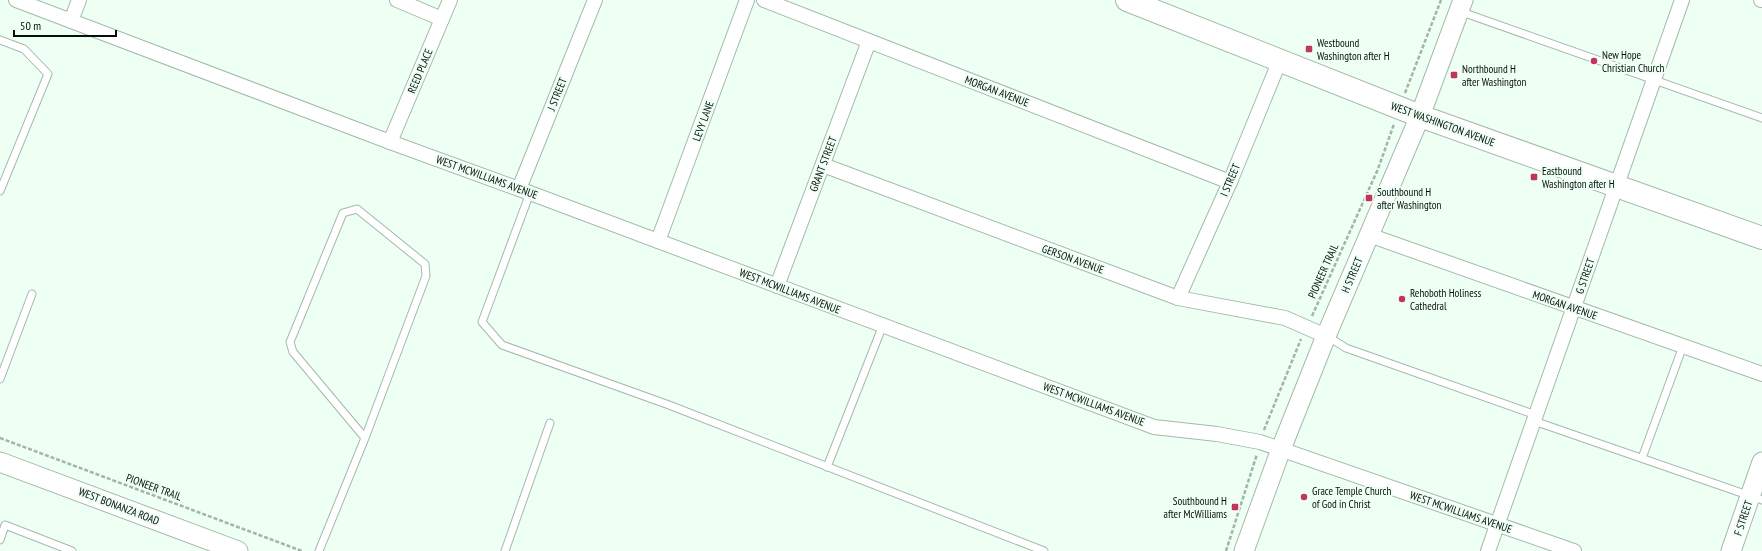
<svg xmlns="http://www.w3.org/2000/svg" width="1762" height="551" font-family="'PT Sans Narrow',sans-serif">
<rect width="100%" height="100%" fill="#eefff4"/>
<g fill="none" stroke-linecap="round" stroke-linejoin="round">
<defs>
<g id="lane">
<polyline points="1459,11 1762,118"/>
<polyline points="0,40 24,49 48,74 0,191"/>
<polyline points="530,193 482,322 502,345 669,405 1044,551"/>
<polyline points="1327,336 1346,348 1536,415"/>
<polyline points="0,379 32,294"/>
<polyline points="1534,421 1762,500"/>
<polyline points="1642,458 1683,346"/>
<polyline points="827,467 883,325"/>
<polyline points="0,540 5,525 72,551"/>
<polyline points="319,551 365,438 426,276 425,264 357,209 343,213 290,342 293,352 365,438"/>
<polyline points="505,551 550,423"/>
</g>
<g id="street">
<polyline points="16,0 390,142 530,193 1154,427 1217,434 1260,442 1574,551"/>
<polyline points="397,0 442,19"/>
<polyline points="764,0 1230,182"/>
<polyline points="1761,0 1762,0"/>
<polyline points="71,21 79,0"/>
<polyline points="390,142 450,0"/>
<polyline points="823,165 1178,298 1285,318 1326,336"/>
<polyline points="519,189 595,0"/>
<polyline points="1369,235 1762,374"/>
<polyline points="658,241 747,0"/>
<polyline points="777,286 869,41"/>
<polyline points="1178,298 1230,182 1280,60"/>
<polyline points="1488,551 1682,0"/>
</g>
<g id="secondary">
<polyline points="0,462 238,551"/>
<polyline points="1244,551 1281,449 1326,336 1420,116 1463,0"/>
<polyline points="1731,551 1762,462"/>
</g>
<polyline id="primary" points="1127,0 1420,116 1762,238"/>
</defs>
<use href="#lane" stroke="#a5b9ac" stroke-width="9"/>
<use href="#street" stroke="#a5b9ac" stroke-width="16"/>
<use href="#secondary" stroke="#a5b9ac" stroke-width="21"/>
<use href="#primary" stroke="#a5b9ac" stroke-width="24"/>
<g stroke="#a5b3aa" stroke-width="2.5" stroke-dasharray="4 2" stroke-linecap="butt">
<polyline points="1405,93 1441,0"/>
<polyline points="1312,316 1378,169 1394,124"/>
<polyline points="1264,430 1301,339"/>
<polyline points="0,438 302,551"/>
<polyline points="1226,551 1257,454"/>
</g>
<use href="#lane" stroke="#fff" stroke-width="7"/>
<use href="#street" stroke="#fff" stroke-width="14"/>
<use href="#secondary" stroke="#fff" stroke-width="19"/>
<use href="#primary" stroke="#fff" stroke-width="22"/>
</g>
<g fill="#c2335e" stroke="#eefff4" stroke-width="1.5">
<rect x="1305" y="45" width="8" height="8" rx="2"/>
<circle cx="1594" cy="61" r="4"/>
<rect x="1450" y="71" width="8" height="8" rx="2"/>
<rect x="1530" y="173" width="8" height="8" rx="2"/>
<rect x="1365" y="194" width="8" height="8" rx="2"/>
<circle cx="1402" cy="299" r="4"/>
<circle cx="1304" cy="497" r="4"/>
<rect x="1231" y="503" width="8" height="8" rx="2"/>
</g>
<g text-anchor="middle" stroke-width="4" stroke-linejoin="round" paint-order="stroke">
<g font-size="11" fill="#080e0a" stroke="#eefff4" text-anchor="start">
<text x="1317" y="47">Westbound<tspan x="1317" dy="13">Washington after H</tspan></text>
<text x="1602" y="59">New Hope<tspan x="1602" dy="13">Christian Church</tspan></text>
<text x="1462" y="73">Northbound H<tspan x="1462" dy="13">after Washington</tspan></text>
<text x="1542" y="175">Eastbound<tspan x="1542" dy="13">Washington after H</tspan></text>
<text x="1377" y="196">Southbound H<tspan x="1377" dy="13">after Washington</tspan></text>
<text x="1410" y="297">Rehoboth Holiness<tspan x="1410" dy="13">Cathedral</tspan></text>
<text x="1312" y="495">Grace Temple Church<tspan x="1312" dy="13">of God in Christ</tspan></text>
<text x="1227" y="505" text-anchor="end">Southbound H<tspan x="1227" dy="13">after McWilliams</tspan></text>
</g>
<g font-size="11" fill="#080e0a" stroke="#eefff4">
<text transform="translate(420 71) rotate(-67)" y="4">REED PLACE</text>
<text transform="translate(997 91) rotate(21)" y="4">MORGAN AVENUE</text>
<text transform="translate(557 94) rotate(-68)" y="4">J STREET</text>
<text transform="translate(703 121) rotate(-70)" y="4">LEVY LANE</text>
<text transform="translate(1443 124) rotate(20)" y="4">WEST WASHINGTON AVENUE</text>
<text transform="translate(823 164) rotate(-69)" y="4">GRANT STREET</text>
<text transform="translate(487 177) rotate(20)" y="4">WEST MCWILLIAMS AVENUE</text>
<text transform="translate(1230 180) rotate(-67)" y="4">I STREET</text>
<text transform="translate(1073 259) rotate(20)" y="4">GERSON AVENUE</text>
<text transform="translate(1323 271) rotate(-66)" y="4">PIONEER TRAIL</text>
<text transform="translate(1352 275) rotate(-67)" y="4">H STREET</text>
<text transform="translate(1585 276) rotate(-71)" y="4">G STREET</text>
<text transform="translate(790 291) rotate(21)" y="4">WEST MCWILLIAMS AVENUE</text>
<text transform="translate(1565 305) rotate(19)" y="4">MORGAN AVENUE</text>
<text transform="translate(1094 404) rotate(20)" y="4">WEST MCWILLIAMS AVENUE</text>
<text transform="translate(154 487) rotate(20)" y="4">PIONEER TRAIL</text>
<text transform="translate(119 506) rotate(21)" y="4">WEST BONANZA ROAD</text>
<text transform="translate(1461 512) rotate(19)" y="4">WEST MCWILLIAMS AVENUE</text>
<text transform="translate(1743 518) rotate(-71)" y="4">F STREET</text>
</g>
</g>
<path d="M14 30v6h102v-6" fill="none" stroke="#080e0a" stroke-width="2"/>
<text x="20" y="30" font-size="12" fill="#080e0a" stroke="#eefff4" stroke-width="3" paint-order="stroke">50 m</text>
</svg>
